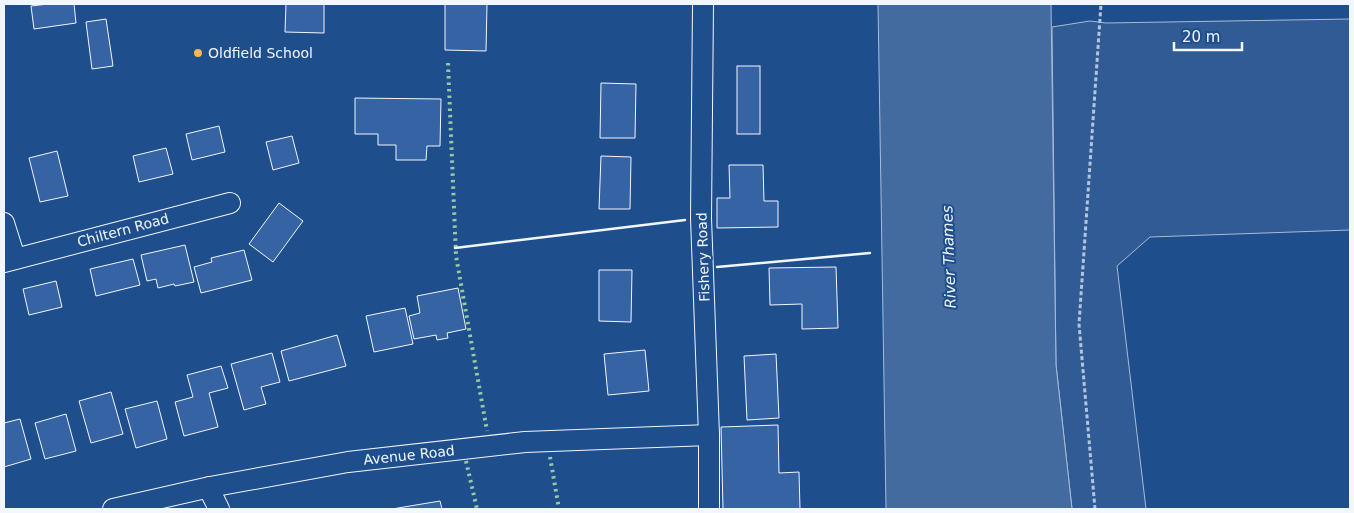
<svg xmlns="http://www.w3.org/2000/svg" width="1354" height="513" font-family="'DejaVu Sans',sans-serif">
<rect width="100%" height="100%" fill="#1f4e8c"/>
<polygon fill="#305b95" stroke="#a8bbd7" points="1350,19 1350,230 1150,237 1117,266 1146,509 1072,509 1056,365 1052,27 1090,21 1106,23"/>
<polygon fill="#446ba0" stroke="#a8bbd7" points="878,4 1051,4 1056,365 1072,509 886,509"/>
<g fill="#3563a3" stroke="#f2f6ff">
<polygon points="48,4 74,4 76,23 34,29 31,6"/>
<polygon points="286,4 324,4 324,33 285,32"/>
<polygon points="445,4 487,4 486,51 445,50"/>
<polygon points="106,19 113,66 92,69 86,22"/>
<rect x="737" y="66" width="23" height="68"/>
<polygon points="601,83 636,84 635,138 600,138"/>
<polygon points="355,98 441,99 440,146 427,146 426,160 396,160 396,145 378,145 378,134 355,134"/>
<polygon points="219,126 225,152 192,160 186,134"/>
<polygon points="292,136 299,163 273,170 266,142"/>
<polygon points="166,148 173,174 139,182 133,156"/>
<polygon points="57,151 68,196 40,202 29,158"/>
<polygon points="601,156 631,157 630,209 599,209"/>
<polygon points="729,165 763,165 764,201 778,201 778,227 717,228 717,198 730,198"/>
<polygon points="279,203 303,221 273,262 249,244"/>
<polygon points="185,245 194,282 175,286 174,284 158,288 156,279 147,281 141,255"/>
<polygon points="244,250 252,280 201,293 194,267 212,262 211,258"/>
<polygon points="133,259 140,285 96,296 90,269"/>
<polygon points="836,267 838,328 802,329 802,304 770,305 769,268"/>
<polygon points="599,270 632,270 631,322 599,321"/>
<polygon points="56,281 62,307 29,315 23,289"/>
<polygon points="458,288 466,329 447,333 448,338 437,340 436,335 414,339 409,316 420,313 417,296"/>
<polygon points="405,308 413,344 374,352 366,316"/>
<polygon points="337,335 346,366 289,381 281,351"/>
<polygon points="645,350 649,391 608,395 604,354"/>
<polygon points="272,353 280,382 261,387 266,404 244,410 231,364"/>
<polygon points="776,354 779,418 747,420 744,356"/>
<polygon points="221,366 228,388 209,393 218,427 184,436 175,402 193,397 187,375"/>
<polygon points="111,392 123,434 91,443 79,401"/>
<polygon points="157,401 167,439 136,448 125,409"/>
<polygon points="66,414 76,451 45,459 35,423"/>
<polygon points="20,419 31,459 4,467 4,423"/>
<polygon points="778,425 779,473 799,472 800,509 723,509 721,427"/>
<polygon points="440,501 442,509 392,509"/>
</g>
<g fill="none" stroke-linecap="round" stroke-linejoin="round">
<defs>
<g id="minor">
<polyline points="703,4 701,218 709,435 709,509"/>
<polyline points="4,223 15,258"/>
<polyline points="4,262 230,203"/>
<polyline points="210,487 212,495 219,509"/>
<polyline points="113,509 210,487 348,462 525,442 709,435"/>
</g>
</defs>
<use href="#minor" stroke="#f2f6ff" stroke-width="22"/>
<polyline stroke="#b3c4dc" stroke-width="3" stroke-dasharray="4 2.5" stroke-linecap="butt" points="1095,509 1079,324 1101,4"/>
<use href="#minor" stroke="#1f4e8c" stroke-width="20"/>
<g stroke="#97c8a6" stroke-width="4" stroke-dasharray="2.5 4" stroke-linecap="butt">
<polyline points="448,63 456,256 487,431"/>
<polyline points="550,457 559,509"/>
<polyline points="466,461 477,509"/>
</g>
<g stroke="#f2f6ff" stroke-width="2.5">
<polyline points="455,248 685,220"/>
<polyline points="717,267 870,253"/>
</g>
</g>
<circle fill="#ffb74d" stroke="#1f4e8c" stroke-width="2" cx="198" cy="53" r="5"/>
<g text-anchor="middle" stroke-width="4" stroke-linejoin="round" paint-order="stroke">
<g font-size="14" fill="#f2f6ff" stroke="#1f4e8c" text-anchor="start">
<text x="208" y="58">Oldfield School</text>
</g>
<g font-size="14" fill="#f2f6ff" stroke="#1f4e8c">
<text transform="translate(123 230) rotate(-15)" y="5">Chiltern Road</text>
<text transform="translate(703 257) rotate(-92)" y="5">Fishery Road</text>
<text transform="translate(409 455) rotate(-6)" y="5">Avenue Road</text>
</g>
<g font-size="15" font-style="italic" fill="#f2f6ff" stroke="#1f4e8c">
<text transform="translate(949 257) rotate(-92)" y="5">River Thames</text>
</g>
</g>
<rect width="1354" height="513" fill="none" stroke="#f2f6ff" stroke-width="10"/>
<path d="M1174 42v8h68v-8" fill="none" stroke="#f2f6ff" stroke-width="2.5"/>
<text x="1182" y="42" font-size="15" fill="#f2f6ff" stroke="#1f4e8c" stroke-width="4" paint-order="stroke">20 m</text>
</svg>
